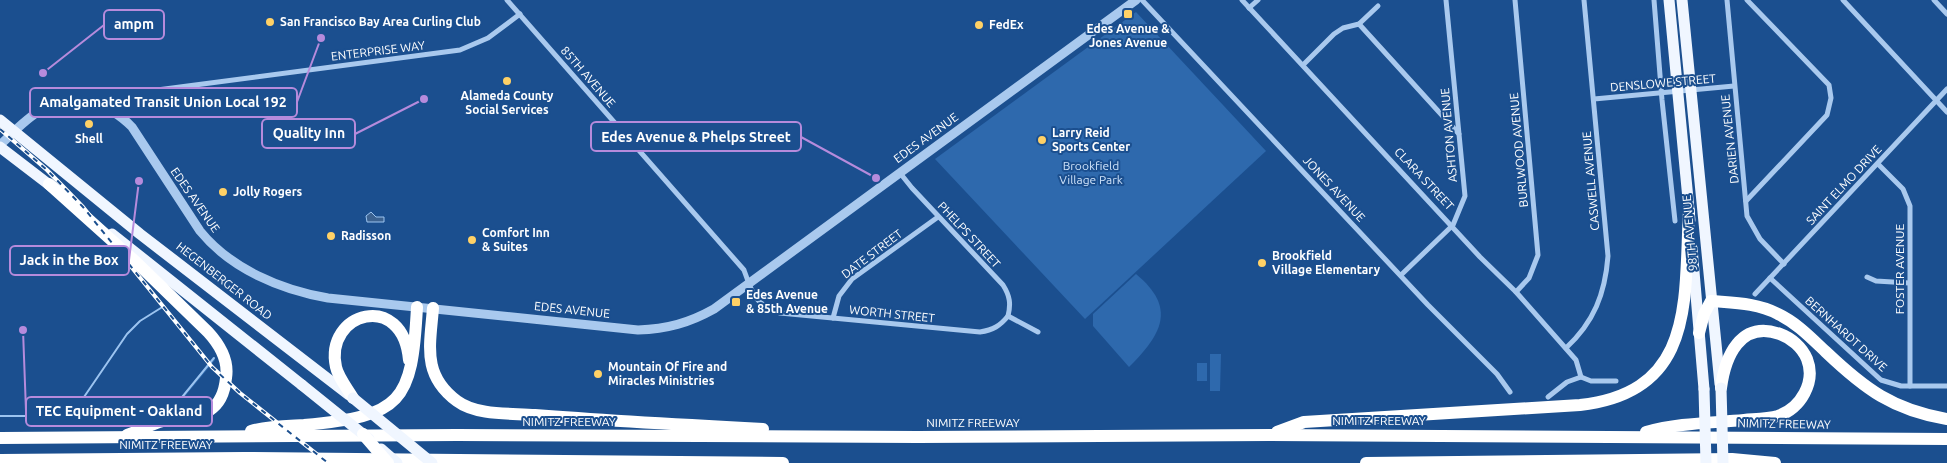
<svg xmlns="http://www.w3.org/2000/svg" width="1947" height="463" font-family="Ubuntu,sans-serif">
<rect width="100%" height="100%" fill="#1b4f8f"/>
<g fill="#2e69ad">
<polygon points="1136,12 1266,151 1085,319 935,159"/>
<path d="M1136,274C1177,308 1162,334 1129,367L1093,326V314Z"/>
<polygon points="1210,354 1221,354 1220,391 1210,391"/>
<polygon points="213,357 215,360 176,407 174,407"/>
<rect x="1197" y="363" width="10" height="18"/>
</g>
<polygon fill="#3c6290" stroke="#9cc4f0" points="371,212 376,217 384,217 384,222 367,222 366,216"/>
<g fill="none" stroke-linecap="round" stroke-linejoin="round">
<g stroke="#9cc4f0" stroke-width="2">
<polyline points="0,416 66,416 84,397 127,334 140,321 164,306"/>
<polyline points="66,416 151,414 174,407 214,358"/>
</g>
<g stroke="#a9c9ee" stroke-width="5">
<path d="M507,0L744,270C752,293 755,305 780,313L980,332C993,330 1000,326 1008,316L1038,332"/>
<polyline points="1142,0 1428,305 1497,374 1510,392"/>
<polyline points="1242,0 1480,257 1516,292 1576,360 1581,377"/>
<polyline points="1515,0 1538,255 1529,278 1516,292"/>
<polyline points="1654,0 1662,100 1675,221"/>
<polyline points="1727,0 1747,216 1760,239 1784,264"/>
<polyline points="1843,0 1947,112"/>
<polyline points="1934,0 1947,14"/>
<polyline points="1249,8 1258,0"/>
<polyline points="1359,24 1459,134"/>
<polyline points="1303,65 1334,34 1343,28 1359,24 1378,6"/>
<polyline points="1594,99 1734,86"/>
<polyline points="118,114 135,98 157,90 460,50 488,38 520,14"/>
<polyline points="1878,164 1903,189 1910,206 1910,386"/>
<path d="M900,173L912,188L1003,285C1010,296 1011,304 1008,316"/>
<polyline points="1746,201 1827,115 1831,98 1829,85 1747,0"/>
<polyline points="1401,275 1453,225 1465,196 1446,0"/>
<polyline points="1867,277 1876,281 1909,283"/>
<polyline points="1770,278 1881,380 1901,386 1947,386"/>
<polyline points="1755,294 1947,89"/>
<polyline points="833,318 839,296 852,279 938,217"/>
<path d="M1566,348C1594,322 1605,294 1608,256L1584,0"/>
<polyline points="1548,397 1567,382 1581,377 1591,381 1616,381"/>
</g>
<path stroke="#a9c9ee" stroke-width="9" d="M0,145C13,133 25,119 41,110C71,92 109,103 132,127L200,231C231,269 281,290 328,298L638,330C667,329 689,323 714,309L1136,0"/>
<g stroke="#f0f6ff" stroke-width="11">
<polyline points="1669,0 1690,220"/>
<polyline points="1682,0 1720,384"/>
<polyline points="0,120 140,234 349,395"/>
<polyline points="0,147 56,190"/>
<polyline points="112,234 302,385"/>
<polyline points="1692,248 1704,389"/>
</g>
<g stroke="#fff" stroke-width="12">
<path d="M49,184L137,263L208,332C220,345 229,360 226,378C222,419 194,415 163,421C151,424 139,431 127,435"/>
<path d="M433,308C430,346 422,375 457,401C477,416 512,413 535,415C611,421 687,425 763,429"/>
<path d="M1699,333L1704,314L1711,301C1734,303 1757,303 1778,314C1797,323 1811,338 1826,352C1865,389 1893,410 1947,419"/>
<path d="M353,398C347,388 338,377 336,367C324,312 403,290 409,360"/>
<path d="M251,431C268,426 287,426 304,425C402,416 412,403 417,307"/>
<path d="M1277,432L1304,422L1580,405C1696,392 1684,300 1689,211"/>
<path d="M1646,432C1678,423 1711,423 1744,420C1755,419 1767,419 1778,416C1801,408 1816,382 1807,359C1802,347 1791,338 1780,334C1740,320 1725,357 1721,388"/>
<polyline points="0,438 457,435 918,437 1269,435 1947,439"/>
<polyline points="0,460 243,458 783,463"/>
<polyline points="1366,463 1732,459 1775,463"/>
</g>
<defs>
<polyline id="rail" points="0,129 47,170 83,207 212,367 240,393 328,463"/>
</defs>
<use href="#rail" stroke="#fff" stroke-width="4"/>
<use href="#rail" stroke="#1b4f8f" stroke-width="2" stroke-dasharray="5.5" stroke-linecap="butt"/>
<g stroke="#f0f6ff" stroke-width="11">
<polyline points="302,385 369,439"/>
<polyline points="1721,388 1723,463"/>
<polyline points="1704,389 1706,463"/>
<polyline points="353,398 432,463"/>
<polyline points="381,449 397,463"/>
</g>
<polyline stroke="#fff" stroke-width="12" points="363,434 388,463"/>
</g>
<g fill="#ffd166" stroke="#1b4f8f" stroke-width="2">
<rect x="1123" y="9" width="10" height="10" rx="2.5"/>
<circle cx="270" cy="22" r="5"/>
<circle cx="979" cy="25" r="5"/>
<circle cx="507" cy="81" r="5"/>
<circle cx="89" cy="124" r="5"/>
<circle cx="1042" cy="140" r="5"/>
<circle cx="223" cy="192" r="5"/>
<circle cx="331" cy="236" r="5"/>
<circle cx="472" cy="240" r="5"/>
<circle cx="1262" cy="263" r="5"/>
<rect x="731" y="297" width="10" height="10" rx="2.5"/>
<circle cx="598" cy="374" r="5"/>
</g>
<g text-anchor="middle" stroke-width="4" stroke-linejoin="round" paint-order="stroke">
<g font-size="12" font-weight="bold" fill="#fff" stroke="#1b4f8f" text-anchor="start">
<text x="280" y="26">San Francisco Bay Area Curling Club</text>
<text x="989" y="29">FedEx</text>
<text x="1128" y="33" text-anchor="middle">Edes Avenue &amp;<tspan x="1128" dy="14">Jones Avenue</tspan></text>
<text x="507" y="100" text-anchor="middle">Alameda County<tspan x="507" dy="14">Social Services</tspan></text>
<text x="1052" y="137">Larry Reid<tspan x="1052" dy="14">Sports Center</tspan></text>
<text x="89" y="143" text-anchor="middle">Shell</text>
<text x="233" y="196">Jolly Rogers</text>
<text x="482" y="237">Comfort Inn<tspan x="482" dy="14">&amp; Suites</tspan></text>
<text x="341" y="240">Radisson</text>
<text x="1272" y="260">Brookfield<tspan x="1272" dy="14">Village Elementary</tspan></text>
<text x="746" y="299">Edes Avenue<tspan x="746" dy="14">&amp; 85th Avenue</tspan></text>
<text x="608" y="371">Mountain Of Fire and<tspan x="608" dy="14">Miracles Ministries</tspan></text>
</g>
<g font-size="12" fill="#fff" stroke="#1b4f8f">
<text transform="translate(378 51) rotate(-7)" y="4">ENTERPRISE WAY</text>
<text transform="translate(588 77) rotate(49)" y="4">85TH AVENUE</text>
<text transform="translate(1663 83) rotate(-5)" y="4">DENSLOWE STREET</text>
<text transform="translate(1449 135) rotate(-95)" y="4">ASHTON AVENUE</text>
<text transform="translate(926 138) rotate(-36)" y="4">EDES AVENUE</text>
<text transform="translate(1730 139) rotate(-96)" y="4">DARIEN AVENUE</text>
<text transform="translate(1519 150) rotate(-95)" y="4">BURLWOOD AVENUE</text>
<text transform="translate(1424 179) rotate(47)" y="4">CLARA STREET</text>
<text transform="translate(1591 181) rotate(-95)" y="4">CASWELL AVENUE</text>
<text transform="translate(1844 185) rotate(-47)" y="4">SAINT ELMO DRIVE</text>
<text transform="translate(1334 189) rotate(47)" y="4">JONES AVENUE</text>
<text transform="translate(195 200) rotate(55)" y="4">EDES AVENUE</text>
<text transform="translate(1690 233) rotate(-95)" y="4">98TH AVENUE</text>
<text transform="translate(969 235) rotate(47)" y="4">PHELPS STREET</text>
<text transform="translate(872 254) rotate(-37)" y="4">DATE STREET</text>
<text transform="translate(1900 269) rotate(-90)" y="4">FOSTER AVENUE</text>
<text transform="translate(224 281) rotate(38)" y="4">HEGENBERGER ROAD</text>
<text transform="translate(572 310) rotate(6)" y="4">EDES AVENUE</text>
<text transform="translate(892 314) rotate(6)" y="4">WORTH STREET</text>
<text transform="translate(1846 334) rotate(42)" y="4">BERNHARDT DRIVE</text>
<text x="1379" y="425">NIMITZ FREEWAY</text>
<text x="569" y="426">NIMITZ FREEWAY</text>
<text x="973" y="427">NIMITZ FREEWAY</text>
<text transform="translate(1784 424) rotate(1)" y="4">NIMITZ FREEWAY</text>
<text x="166" y="449">NIMITZ FREEWAY</text>
</g>
<g font-size="12" fill="#cfe3fa" stroke="#1b4f8f">
<text x="1091" y="170">Brookfield<tspan x="1091" dy="14">Village Park</tspan></text>
</g>
</g>
<path fill="none" stroke="#b68bdc" stroke-width="2" d="M43 73L104 25M321 38L297 102M424 99L355 134M876 178L801 137M139 181L129 260M23 330L26 411"/>
<g fill="#b68bdc" stroke="#1b4f8f" stroke-width="2">
<circle cx="43" cy="73" r="5"/>
<circle cx="321" cy="38" r="5"/>
<circle cx="424" cy="99" r="5"/>
<circle cx="876" cy="178" r="5"/>
<circle cx="139" cy="181" r="5"/>
<circle cx="23" cy="330" r="5"/>
</g>
<g fill="#1b4f8f" stroke="#b68bdc" stroke-width="2">
<rect x="104" y="10" width="60" height="29" rx="5"/>
<rect x="30" y="88" width="267" height="29" rx="5"/>
<rect x="262" y="119" width="93" height="29" rx="5"/>
<rect x="591" y="122" width="210" height="29" rx="5"/>
<rect x="10" y="246" width="119" height="29" rx="5"/>
<rect x="26" y="397" width="186" height="29" rx="5"/>
</g>
<g font-size="14" text-anchor="middle" font-weight="bold" fill="#fff">
<text x="134" y="29">ampm</text>
<text x="163" y="107">Amalgamated Transit Union Local 192</text>
<text x="309" y="138">Quality Inn</text>
<text x="696" y="142">Edes Avenue &amp; Phelps Street</text>
<text x="69" y="265">Jack in the Box</text>
<text x="119" y="416">TEC Equipment - Oakland</text>
</g>
</svg>
